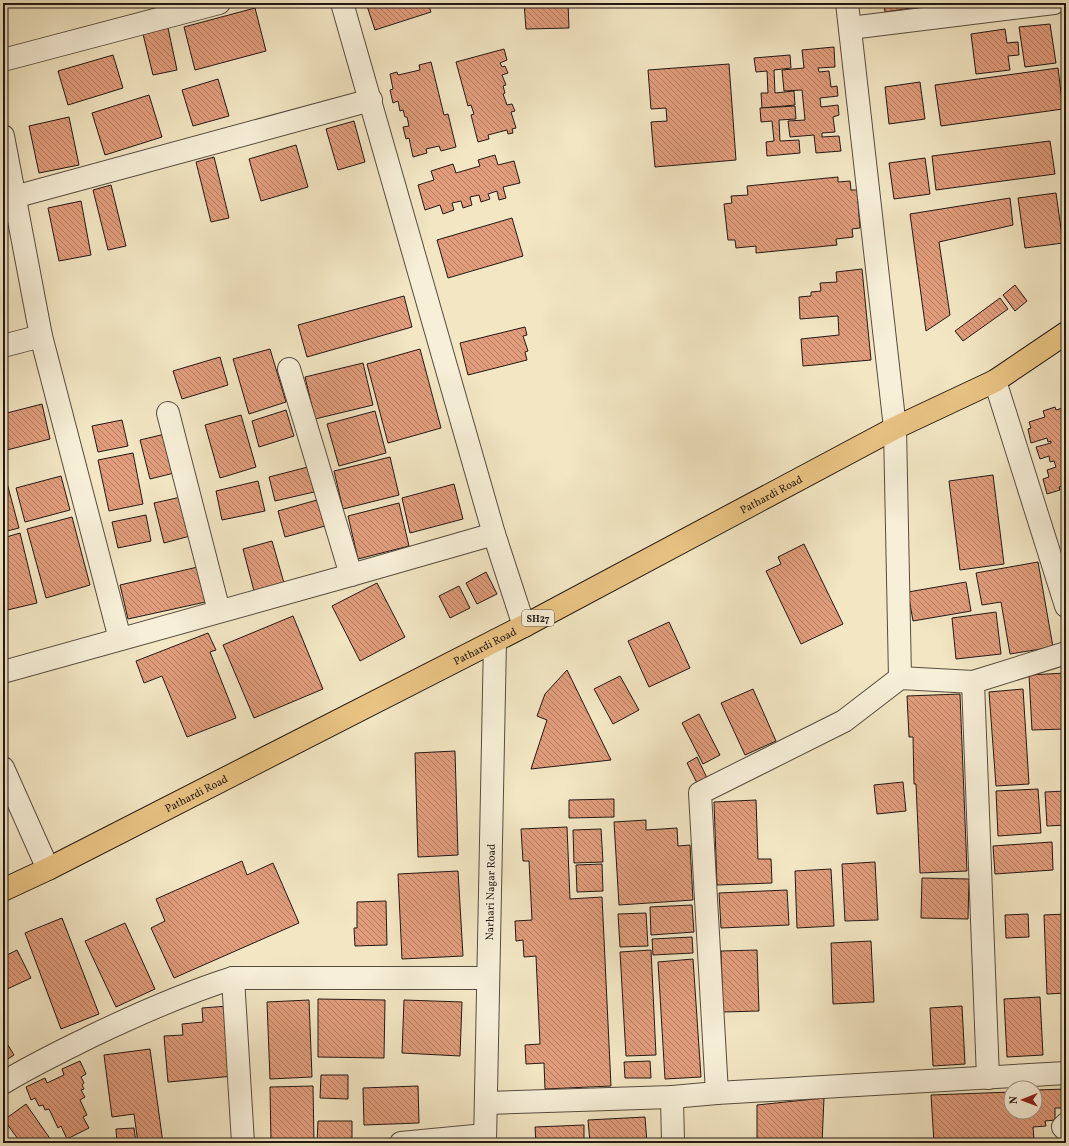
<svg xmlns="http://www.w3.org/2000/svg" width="1069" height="1146" font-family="Vollkorn,serif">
<defs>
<pattern id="building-back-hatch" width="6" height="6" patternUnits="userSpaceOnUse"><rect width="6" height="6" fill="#e09c7b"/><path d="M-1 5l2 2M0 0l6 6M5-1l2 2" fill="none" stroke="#b57e63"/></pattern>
</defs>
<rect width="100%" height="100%" fill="#f2e6c3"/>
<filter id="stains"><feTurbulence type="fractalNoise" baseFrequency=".005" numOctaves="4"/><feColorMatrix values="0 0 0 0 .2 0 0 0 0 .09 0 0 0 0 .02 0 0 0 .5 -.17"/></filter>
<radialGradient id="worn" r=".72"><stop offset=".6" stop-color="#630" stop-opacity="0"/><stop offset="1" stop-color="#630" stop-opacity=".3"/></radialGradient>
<g fill="url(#building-back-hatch)" stroke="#231812">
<polygon points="5,3 19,3 5,6"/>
<polygon points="366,3 428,3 431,12 375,30"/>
<polygon points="524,3 568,3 569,28 526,29"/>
<polygon points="884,3 937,3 937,4 885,12"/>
<polygon points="255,8 266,51 195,70 184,27"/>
<polygon points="1050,24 1056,63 1025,67 1019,27"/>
<polygon points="168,28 177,70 153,75 143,34"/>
<polygon points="1005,29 1007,43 1018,42 1019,55 1008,56 1010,70 976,74 971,34"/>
<polygon points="834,47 835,67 818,68 819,72 829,71 831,87 837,86 838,96 820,98 821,107 838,105 839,115 833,117 835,132 822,133 822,137 839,136 841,151 816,153 814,135 790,137 788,121 805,120 802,90 784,91 782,70 804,68 802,50"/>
<polygon points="504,49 507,60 500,63 502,67 505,66 508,73 502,75 506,85 503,86 505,93 503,94 507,105 512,104 515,111 511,112 516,128 512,129 513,133 508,134 507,130 488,135 489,139 478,142 471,115 474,114 471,105 468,106 456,62"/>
<polygon points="113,55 123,88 68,105 58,71"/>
<polygon points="790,55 791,68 774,70 775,93 794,91 795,105 762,108 761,93 768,93 767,71 756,72 754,58"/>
<polygon points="431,62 444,115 448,114 456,147 441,151 439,146 426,149 427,153 413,157 409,138 406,139 403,127 409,126 407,117 405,117 403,110 400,111 398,101 393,103 390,90 393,89 390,74 397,72 398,75 420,70 419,65"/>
<polygon points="729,64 736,160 655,167 651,122 667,121 666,108 651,109 648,70"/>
<polygon points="1058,68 1063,109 941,126 935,85"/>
<polygon points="218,79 229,116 193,126 182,90"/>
<polygon points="920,82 925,119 889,124 885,87"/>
<polygon points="149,95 162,137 105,155 92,113"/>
<polygon points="795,106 796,119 779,120 780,141 799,140 800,153 767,156 766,142 774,141 772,121 761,122 760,108"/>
<polygon points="69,117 79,165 39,173 29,126"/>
<polygon points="354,121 365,162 338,170 326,129"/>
<polygon points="1050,141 1055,174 936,190 932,156"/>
<polygon points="296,145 308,187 261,201 249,159"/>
<polygon points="495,155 498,165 514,161 520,183 503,187 506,198 499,200 497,191 488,194 490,199 481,202 479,195 470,197 472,205 463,208 461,201 452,203 454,210 443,214 440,205 425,210 418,185 434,180 431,171 453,164 456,173 480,166 478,160"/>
<polygon points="214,157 229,218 211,222 196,162"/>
<polygon points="925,158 930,194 894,199 889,163"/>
<polygon points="838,177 838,182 850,181 851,190 857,190 860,228 852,229 853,237 836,239 837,245 756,253 756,246 736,248 735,240 728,240 724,204 732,203 731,196 748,195 747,186"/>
<polygon points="111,185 126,246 108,250 93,190"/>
<polygon points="1056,193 1063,243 1025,248 1018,198"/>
<polygon points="1010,198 1013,225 939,242 950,315 926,331 910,214"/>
<polygon points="81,201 91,255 59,261 48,208"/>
<polygon points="512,218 523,256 448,278 437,240"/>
<polygon points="862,269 871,360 803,366 801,339 839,335 838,316 800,319 799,297 811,296 811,292 821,291 820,283 837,282 836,272"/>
<polygon points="1015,285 1027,301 1015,311 1003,295"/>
<polygon points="404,296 412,327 307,357 298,325"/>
<polygon points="1000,298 1008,309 963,341 955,331"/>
<polygon points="525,327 527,335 523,336 528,351 525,352 527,360 468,375 460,343"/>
<polygon points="270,349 286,402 249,414 233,359"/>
<polygon points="420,349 441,428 388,443 367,364"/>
<polygon points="220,357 228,385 182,399 173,371"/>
<polygon points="363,363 373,405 315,419 305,377"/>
<polygon points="42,404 50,439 3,451 3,414"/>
<polygon points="1055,407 1056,410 1066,407 1066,485 1059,487 1060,490 1047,494 1043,479 1049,477 1047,470 1056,467 1054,461 1050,462 1049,456 1040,459 1036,447 1051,443 1051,441 1048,442 1047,438 1031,443 1028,429 1031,428 1029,422 1045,417 1043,411"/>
<polygon points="286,410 294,436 259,447 252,421"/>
<polygon points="375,411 386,453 339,466 327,424"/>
<polygon points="241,415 256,467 220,478 205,425"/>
<polygon points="122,420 128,446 98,452 92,426"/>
<polygon points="169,433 178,472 150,479 140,440"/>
<polygon points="133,453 143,504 109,511 98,460"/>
<polygon points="390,457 399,495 343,509 334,471"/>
<polygon points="308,467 314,492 275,501 269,477"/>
<polygon points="3,468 19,528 3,532"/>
<polygon points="993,475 1004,564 960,570 949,481"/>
<polygon points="61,476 70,510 25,522 16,488"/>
<polygon points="258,481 265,511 222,520 216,491"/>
<polygon points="454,484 463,519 410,533 402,498"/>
<polygon points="181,497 190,536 164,543 154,503"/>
<polygon points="317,500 325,526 285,537 278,511"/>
<polygon points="399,503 409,546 358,559 348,516"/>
<polygon points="146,515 151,541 118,548 112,522"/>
<polygon points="72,517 90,585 46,598 27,529"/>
<polygon points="20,533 37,603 3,611 3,538"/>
<polygon points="272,541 284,583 254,591 243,549"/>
<polygon points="804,544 843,624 801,644 766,571 781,564 778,557"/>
<polygon points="1038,562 1053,647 1010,654 1001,602 982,605 976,573"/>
<polygon points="202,566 210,601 128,619 120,585"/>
<polygon points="486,572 497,594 477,604 466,583"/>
<polygon points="966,582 971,611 913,621 908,592"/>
<polygon points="377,583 405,637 360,661 332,606"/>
<polygon points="459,586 470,608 450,618 439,596"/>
<polygon points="996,612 1001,654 956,659 952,618"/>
<polygon points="293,616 323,689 254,718 223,645"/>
<polygon points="669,622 690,668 649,687 628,641"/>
<polygon points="208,633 216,650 210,652 236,718 187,737 162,676 144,683 136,661"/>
<polygon points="567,670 611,760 531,769 547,720 537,716 545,694"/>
<polygon points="1066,673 1066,729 1032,730 1029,675"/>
<polygon points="620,676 639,710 613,724 594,689"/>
<polygon points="753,689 776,741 745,755 721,703"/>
<polygon points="1023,689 1029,784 996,786 989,692"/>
<polygon points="960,694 967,871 920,873 916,784 914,784 913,737 909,737 907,696"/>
<polygon points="699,714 720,755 703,764 682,723"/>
<polygon points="455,751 458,855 418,857 415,753"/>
<polygon points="697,757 707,778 697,783 687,763"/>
<polygon points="903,782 906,811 877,814 874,785"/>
<polygon points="1038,789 1041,833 998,836 996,791"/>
<polygon points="1066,791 1066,825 1047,826 1045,792"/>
<polygon points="614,799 614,817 569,818 569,800"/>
<polygon points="756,800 758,859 771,859 772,883 717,885 714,802"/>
<polygon points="646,820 646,830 677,828 678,846 690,845 693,900 619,905 614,822"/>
<polygon points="567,827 570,899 602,897 611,1086 545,1089 544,1063 526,1064 525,1045 540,1044 536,956 524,957 523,940 516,941 515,921 532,920 529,861 523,861 521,829"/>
<polygon points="601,829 603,862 574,863 573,830"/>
<polygon points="1063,840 1066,840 1066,868 1064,868"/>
<polygon points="1052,842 1053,870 995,874 993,846"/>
<polygon points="242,861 247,875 273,863 299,923 174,978 151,928 165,921 156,899"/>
<polygon points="875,862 878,920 845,921 842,864"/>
<polygon points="602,864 603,891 577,892 576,865"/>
<polygon points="831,869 834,926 797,928 795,871"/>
<polygon points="458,871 463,956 402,959 398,874"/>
<polygon points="922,878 969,879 968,919 921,918"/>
<polygon points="787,890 789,925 721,928 719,893"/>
<polygon points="386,901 387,945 355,946 354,928 357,928 357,902"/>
<polygon points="692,905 694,932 651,935 650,907"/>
<polygon points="646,913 648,946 620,947 618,914"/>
<polygon points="1028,914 1029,937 1006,938 1005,915"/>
<polygon points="1066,914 1066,993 1047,994 1044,915"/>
<polygon points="62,918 99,1014 61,1029 25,933"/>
<polygon points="125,923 155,989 116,1007 85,941"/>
<polygon points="692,937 693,953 653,955 652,939"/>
<polygon points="871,941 874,1002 833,1004 831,943"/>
<polygon points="17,950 31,978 3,991 3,957"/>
<polygon points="651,950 656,1055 626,1056 620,952"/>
<polygon points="757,950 759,1011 723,1012 721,951"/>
<polygon points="693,959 701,1077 665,1079 658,962"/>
<polygon points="1040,997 1043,1055 1007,1057 1004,999"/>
<polygon points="318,999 385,1000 384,1058 318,1057"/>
<polygon points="309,1000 312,1077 270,1079 267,1002"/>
<polygon points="404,1000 462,1002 460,1056 402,1053"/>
<polygon points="228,1006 234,1076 168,1082 164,1036 183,1035 182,1024 203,1022 202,1008"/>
<polygon points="962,1006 965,1064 933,1066 930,1008"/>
<polygon points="3,1037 14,1055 3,1062"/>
<polygon points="150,1049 163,1143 138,1143 134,1114 112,1117 104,1055"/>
<polygon points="80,1061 86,1074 81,1077 84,1083 82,1085 84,1089 81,1090 85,1097 80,1100 87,1115 83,1117 89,1128 67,1139 61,1126 58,1128 49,1109 45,1110 43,1105 39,1106 35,1098 31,1100 26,1087 45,1078 47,1083 64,1075 62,1069"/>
<polygon points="650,1061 651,1078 625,1078 624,1062"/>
<polygon points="321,1075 348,1075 348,1099 320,1098"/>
<polygon points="313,1086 314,1143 271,1143 270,1087"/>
<polygon points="418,1086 419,1123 364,1125 363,1088"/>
<polygon points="1066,1089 1066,1099 1062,1099 1063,1108 1055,1108 1055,1120 1045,1121 1046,1126 1033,1127 1034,1140 1025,1140 1026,1143 934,1143 931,1095 1011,1092 1011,1112 1035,1112 1035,1090"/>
<polygon points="824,1098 822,1143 757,1143 757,1105"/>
<polygon points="26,1104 53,1143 21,1143 4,1120"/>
<polygon points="645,1117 647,1143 590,1143 588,1120"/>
<polygon points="318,1121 352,1121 352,1143 317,1143"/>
<polygon points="584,1125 584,1143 536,1143 535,1127"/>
<polygon points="134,1128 136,1143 117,1143 116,1129"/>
</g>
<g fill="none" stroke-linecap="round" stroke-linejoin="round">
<defs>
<g id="minor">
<polyline points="342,3 494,534 524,626"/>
<polyline points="847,3 895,428 900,678"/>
<polyline points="850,28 1054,3"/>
<polyline points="3,60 219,3"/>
<polyline points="3,136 41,336 120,639"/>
<polyline points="3,200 371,100"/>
<polyline points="3,346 41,336"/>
<polyline points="289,369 351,575"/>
<polyline points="995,381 1066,606"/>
<polyline points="168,413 219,611"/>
<polyline points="3,672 351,575 494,534"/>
<polyline points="973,682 988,1078"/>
<polyline points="3,768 48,869"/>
<polyline points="233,978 243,1143"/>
<path d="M3,1083C32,1065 62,1051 92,1036C138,1014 185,993 233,978H488"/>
<polyline points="717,1093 700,793 844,721 900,678 973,682 1066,653"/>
<polyline points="672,1097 673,1143"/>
<polyline points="486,1103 672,1097 717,1093 1066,1073"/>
<polyline points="1066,1124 1063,1127 1066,1130"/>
<polyline points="401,1143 485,1135"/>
<path id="s1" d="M485,1143L495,641"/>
</g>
<g id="major">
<path id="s2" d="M3,890L48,869L524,626L895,428L995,381L1066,333"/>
</g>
</defs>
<use href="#minor" stroke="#574c3e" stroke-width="24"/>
<use href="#major" stroke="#231812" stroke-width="24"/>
<use href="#minor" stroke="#f7efd8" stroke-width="22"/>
<use href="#major" stroke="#e9c382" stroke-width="22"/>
</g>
<g text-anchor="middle" stroke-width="4" stroke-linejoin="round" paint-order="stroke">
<rect fill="#f7efd8" stroke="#63584d" stroke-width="1" x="522" y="610" width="32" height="16" rx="3"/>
<g font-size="10" font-weight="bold" fill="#231812">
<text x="538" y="622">SH27</text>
</g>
<g font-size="11" fill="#231812" stroke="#f7efd8">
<text dy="4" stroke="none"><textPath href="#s2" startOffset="864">Pathardi Road</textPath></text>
<text dy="4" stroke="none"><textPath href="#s2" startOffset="540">Pathardi Road</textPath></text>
<text dy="4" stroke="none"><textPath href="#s2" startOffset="216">Pathardi Road</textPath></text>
<text dy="4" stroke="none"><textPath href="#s1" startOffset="251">Narhari Nagar Road</textPath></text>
</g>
</g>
<rect width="1069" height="1146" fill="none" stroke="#f2e6c3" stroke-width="16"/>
<rect x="4" y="4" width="1061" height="1138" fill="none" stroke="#231812" stroke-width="2"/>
<rect x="8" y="8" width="1053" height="1130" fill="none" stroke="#231812"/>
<g transform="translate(1023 1100) rotate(269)"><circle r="19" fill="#f7efd8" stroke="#a29989"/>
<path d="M0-3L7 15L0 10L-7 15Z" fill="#8f2418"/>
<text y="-6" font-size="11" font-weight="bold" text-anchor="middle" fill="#231812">N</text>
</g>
<rect width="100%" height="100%" filter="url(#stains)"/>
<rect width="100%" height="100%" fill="url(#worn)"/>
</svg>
